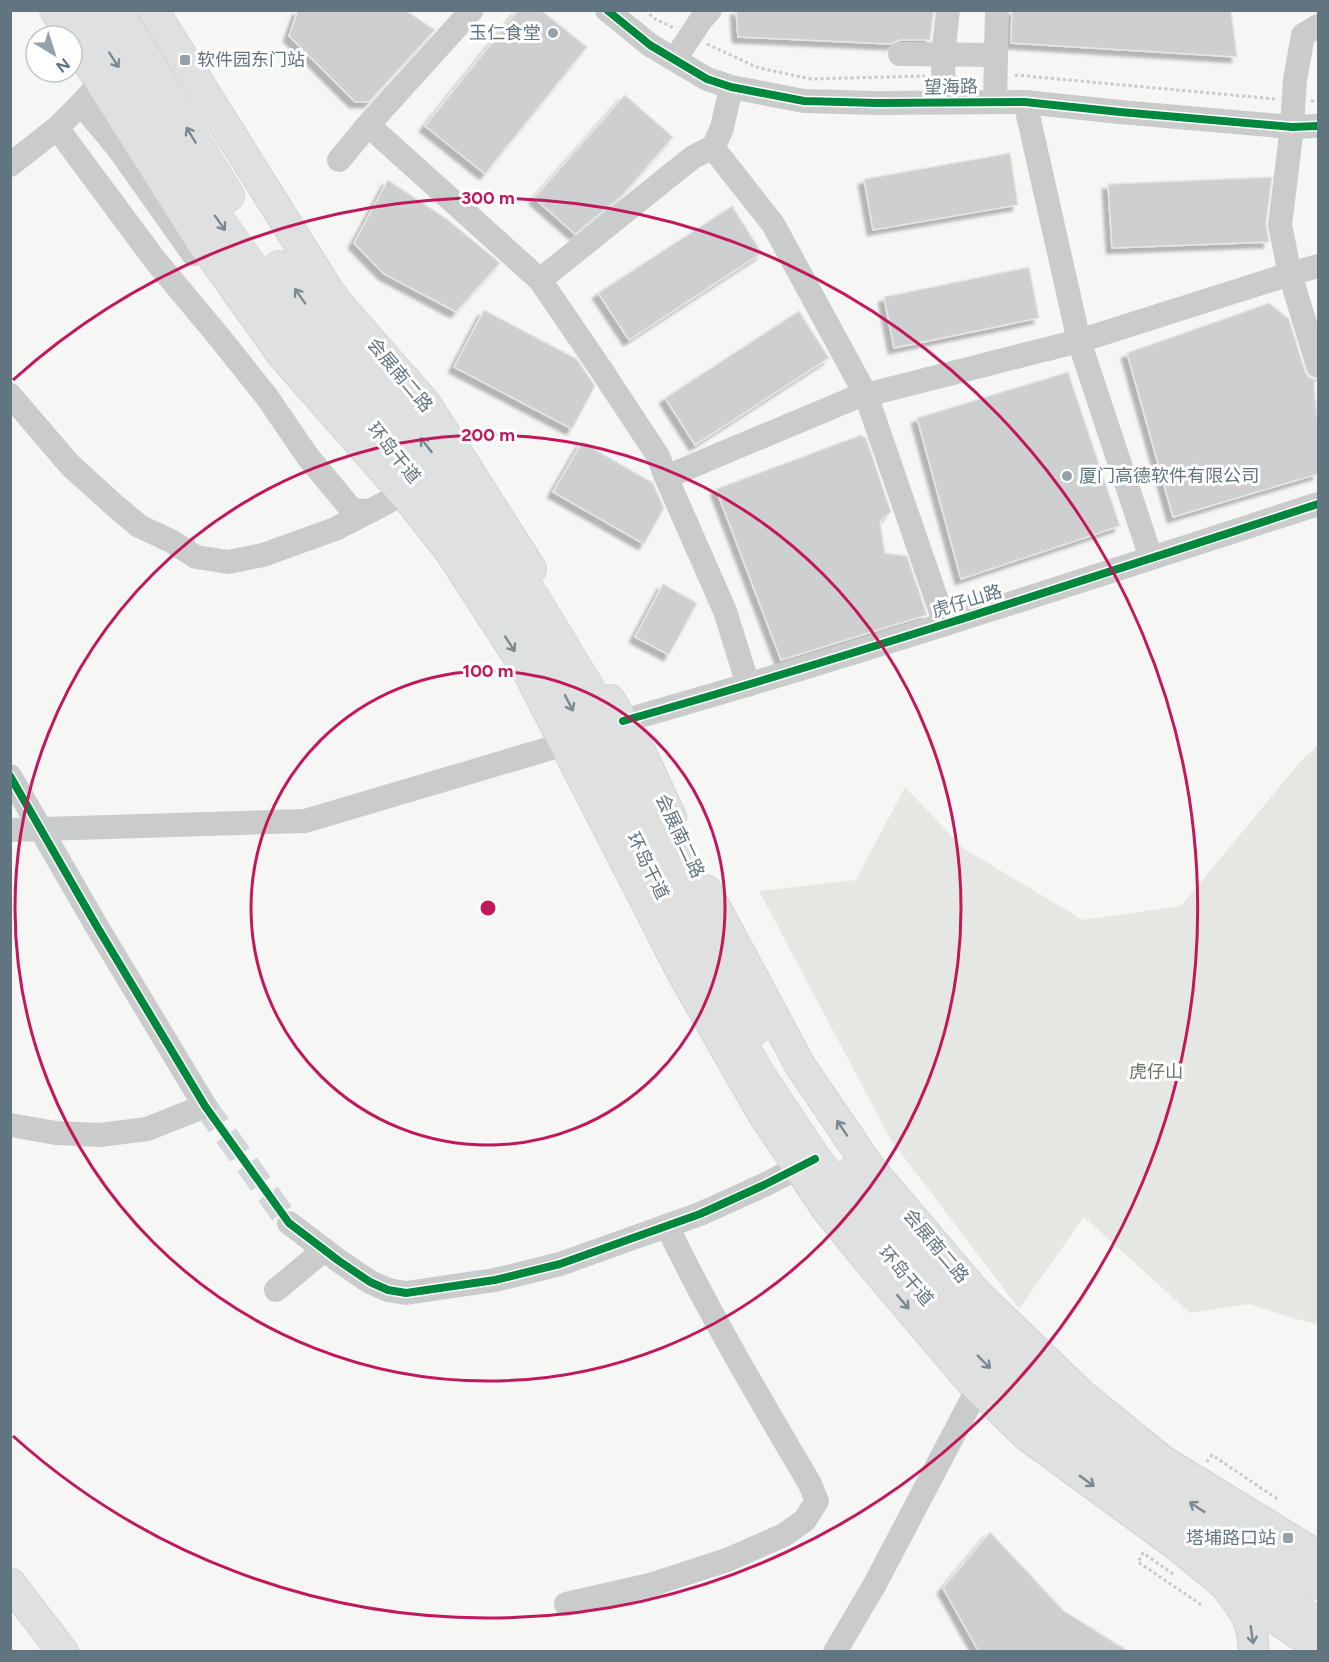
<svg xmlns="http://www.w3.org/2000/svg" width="1329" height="1662" font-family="Figtree,'Noto Sans SC',sans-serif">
<defs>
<filter id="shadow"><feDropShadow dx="-5.5" dy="5.5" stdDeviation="1.5" flood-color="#0004"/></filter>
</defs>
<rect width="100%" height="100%" fill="#f6f6f5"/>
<polygon fill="#e5e8e2" points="1318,745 1318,1324 1296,1319 1249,1304 1190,1313 1084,1217 1019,1309 891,1140 759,891 856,880 905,787 963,848 1083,920 1181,906 1300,762"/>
<g fill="#cdcfd0" stroke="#e5e5e4" stroke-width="1.5" filter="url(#shadow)">
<polygon points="298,10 405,10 435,30 369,102 355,102 289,36"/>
<polygon points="518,10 541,10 587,47 485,174 425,126"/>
<polygon points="736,10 934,10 930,40 900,40 891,44 738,37"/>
<polygon points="1012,10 1231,10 1237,57 1011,43"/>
<polygon points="625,95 673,137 622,196 575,234 534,198"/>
<polygon points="1010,153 1018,205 873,230 864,179"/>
<polygon points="1272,177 1266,224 1269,242 1112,248 1108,184"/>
<polygon points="388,180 447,219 500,263 456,312 384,274 354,243"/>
<polygon points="732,206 762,253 629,340 598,293"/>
<polygon points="1029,267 1039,318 894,348 884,297"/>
<polygon points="1269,303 1289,319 1305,371 1309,377 1318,380 1314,383 1317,417 1318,419 1318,474 1173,517 1127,353"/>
<polygon points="484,310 577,359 595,386 572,429 454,367"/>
<polygon points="799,311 829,358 695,445 665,398"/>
<polygon points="1068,372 1120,526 961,579 917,418"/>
<polygon points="861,435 866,438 891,512 880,521 885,553 907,556 927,615 781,660 716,489"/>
<polygon points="582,442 653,483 664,508 644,544 553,492"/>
<polygon points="663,584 697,603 669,655 635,637"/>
<polygon points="990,1532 1064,1611 1130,1652 979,1652 943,1588"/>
</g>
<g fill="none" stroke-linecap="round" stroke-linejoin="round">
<polyline stroke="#d1d6d8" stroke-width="24" stroke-dasharray="24 12" stroke-linecap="butt" points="205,1106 289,1223"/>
<defs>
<g id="major">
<polyline points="55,10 201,241 283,356 407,497 449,550 527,670 684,976 763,1114 826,1208 872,1265 967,1377 1026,1435 1179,1547 1225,1585 1318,1647"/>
<polyline points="153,10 333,298 426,404 531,569"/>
<polyline points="610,700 642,755 671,817"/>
<polyline points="706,890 801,1067 870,1168 977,1294 1083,1396 1163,1461 1318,1556"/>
<polyline points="10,1583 63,1652"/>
<path d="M1230,1592C1248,1615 1252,1622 1254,1652"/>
</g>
<g id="highway">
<polyline points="83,10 204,200 308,348 404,464 519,621 567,698 693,958 759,1075 815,1159 870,1233 968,1346 1017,1395 1062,1435 1137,1493 1318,1625"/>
<polyline points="115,10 228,196"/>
<polyline points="279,267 316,319 427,446 534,599 588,688 664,838 756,1028"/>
<polyline points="333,298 361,352"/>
<path d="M852,1173C915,1256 985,1332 1062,1401C1089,1425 1117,1450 1146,1472C1200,1513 1261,1547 1318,1583"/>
</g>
</defs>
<use href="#major" stroke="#d2d3d3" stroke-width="32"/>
<use href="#highway" stroke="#d1d2d2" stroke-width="34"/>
<g stroke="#c7c9ca" stroke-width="3" stroke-dasharray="3 3" stroke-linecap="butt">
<polyline points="645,10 655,19 674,28"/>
<polyline points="707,44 759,68 811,79 925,76"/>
<polyline points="1015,75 1275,99"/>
<polyline points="1311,101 1318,101"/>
<polyline points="1207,1462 1212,1455 1279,1500"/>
<polyline points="1173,1574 1143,1553 1138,1562 1203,1606"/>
</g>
<g stroke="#cacccc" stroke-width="24">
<polyline points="607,10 650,45 707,79 731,87 804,101 877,103 1025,102 1120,112 1292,127 1318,126"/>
<polyline points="1318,26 1303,35 1295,80 1292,127 1280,225 1290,274 1318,366"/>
<polyline points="900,54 996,55"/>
<polyline points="675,59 701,20 710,10"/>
<polyline points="731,87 722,128 713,148 773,224 866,395 945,624"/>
<polyline points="91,93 81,104 118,148 193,254"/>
<polyline points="944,101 943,55 948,10"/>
<polyline points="995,101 997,10"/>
<polyline points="1025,102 1079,341 1151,558"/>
<polyline points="81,104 57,128 155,260 220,338 267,397 308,457 352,510 370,511 391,500"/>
<polyline points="368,125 540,280 693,157 713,147"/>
<polyline points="339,160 368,125 472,10"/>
<polyline points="10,165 57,128"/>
<polyline points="540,280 600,368 658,456 666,477 725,611 748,685"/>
<polyline points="10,395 70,465 113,504 139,526 171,541 196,557 228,562 263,555 335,529 370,511"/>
<polyline points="666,477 854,398 1079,341 1290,274 1318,266"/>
<path d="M623,721C856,655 1087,579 1318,504"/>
<polyline points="10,776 96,925 205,1106 147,1129 100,1135 56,1133 10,1125"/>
<polyline points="10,830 305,821 565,744"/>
<polyline points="289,1223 339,1261 370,1282 388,1290 406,1293 495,1280 560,1264 700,1214 764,1185 813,1160"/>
<polyline points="276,1290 324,1250"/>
<path d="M566,1604L650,1585L727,1560L784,1535L805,1520L817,1501L810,1484C760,1399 710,1315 667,1226"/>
<polyline points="835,1652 875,1584 978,1388"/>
</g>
<use href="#major" stroke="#dfe0e0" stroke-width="30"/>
<use href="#highway" stroke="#dfe0e0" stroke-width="33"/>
<defs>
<g id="cycleway">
<polyline points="607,10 650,45 707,79 731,87 804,101 877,103 1025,102 1120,112 1292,127 1318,126"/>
<path d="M623,721C856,655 1087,579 1318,504"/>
<polyline points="10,776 96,925 205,1106 289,1223 339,1261 370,1282 388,1290 406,1293 495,1280 560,1264 700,1214 764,1185 815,1159"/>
</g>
</defs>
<use href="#cycleway" stroke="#fff" stroke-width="11"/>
<use href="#cycleway" stroke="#00873e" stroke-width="8"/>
</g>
<defs><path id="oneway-shaft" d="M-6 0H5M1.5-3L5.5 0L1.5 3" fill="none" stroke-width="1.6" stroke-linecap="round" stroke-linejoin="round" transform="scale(1.5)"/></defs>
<g stroke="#7a8a93">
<use href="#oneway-shaft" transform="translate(114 60) rotate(57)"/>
<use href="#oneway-shaft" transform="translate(191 135) rotate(-121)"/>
<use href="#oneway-shaft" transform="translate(220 223) rotate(55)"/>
<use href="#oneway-shaft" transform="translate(300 296) rotate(-125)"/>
<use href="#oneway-shaft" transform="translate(426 445) rotate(-128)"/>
<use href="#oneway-shaft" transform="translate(510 644) rotate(57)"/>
<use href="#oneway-shaft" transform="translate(569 703) rotate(63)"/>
<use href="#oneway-shaft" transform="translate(842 1128) rotate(-124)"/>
<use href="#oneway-shaft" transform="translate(903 1302) rotate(50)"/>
<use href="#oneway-shaft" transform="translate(984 1362) rotate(45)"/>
<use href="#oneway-shaft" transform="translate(1087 1481) rotate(36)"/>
<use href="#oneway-shaft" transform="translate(1197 1507) rotate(-147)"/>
<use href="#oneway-shaft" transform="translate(1252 1635) rotate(82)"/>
</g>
<g fill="none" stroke="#c2185b" stroke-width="3">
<circle cx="488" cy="908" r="237"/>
<circle cx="488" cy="908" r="473"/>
<path d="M13 380A710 710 0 1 1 13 1436"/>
</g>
<g fill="#95a2a9" stroke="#fff" stroke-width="2">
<circle cx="553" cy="33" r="6"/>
<rect x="179" y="54" width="12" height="12" rx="3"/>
<circle cx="1067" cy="476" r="6"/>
<rect x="1282" y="1532" width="12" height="12" rx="3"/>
</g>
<g text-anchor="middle" stroke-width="6" stroke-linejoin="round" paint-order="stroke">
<g font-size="18" fill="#617580" stroke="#fff" text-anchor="end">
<text x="541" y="39">玉仁食堂</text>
<text x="197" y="66" text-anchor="start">软件园东门站</text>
<text x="1079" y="482" text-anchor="start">厦门高德软件有限公司</text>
<text x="1276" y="1544">塔埔路口站</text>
</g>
<g font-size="18" fill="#617580" stroke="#fff">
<text transform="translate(951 87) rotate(-1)" y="6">望海路</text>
<text transform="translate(400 375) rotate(50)" y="6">会展南二路</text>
<text transform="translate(394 453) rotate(51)" y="6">环岛干道</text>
<text transform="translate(967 601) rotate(-17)" y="6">虎仔山路</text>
<text transform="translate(680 836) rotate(65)" y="6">会展南二路</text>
<text transform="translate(648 866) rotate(64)" y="6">环岛干道</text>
<text transform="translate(936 1246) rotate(50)" y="6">会展南二路</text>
<text transform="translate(906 1276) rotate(49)" y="6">环岛干道</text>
</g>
<g font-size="18" fill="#667760" stroke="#fff">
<text x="1156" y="1078">虎仔山</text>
</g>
</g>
<circle cx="488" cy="908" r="9" fill="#c2185b" stroke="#fff" stroke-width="3"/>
<g font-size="18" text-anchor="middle" font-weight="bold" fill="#c2185b" stroke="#fff" stroke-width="6" stroke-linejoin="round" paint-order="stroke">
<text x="488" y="204">300 m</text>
<text x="488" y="441">200 m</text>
<text x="488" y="677">100 m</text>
</g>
<rect width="1329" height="1662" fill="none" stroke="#617580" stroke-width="24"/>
<g transform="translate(54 54) rotate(142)"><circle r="28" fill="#ffffff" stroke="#c0c8cc" stroke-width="1.5"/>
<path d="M0-4.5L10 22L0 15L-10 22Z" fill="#95a2a9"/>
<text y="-9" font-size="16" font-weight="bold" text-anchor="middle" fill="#617580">N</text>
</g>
</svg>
